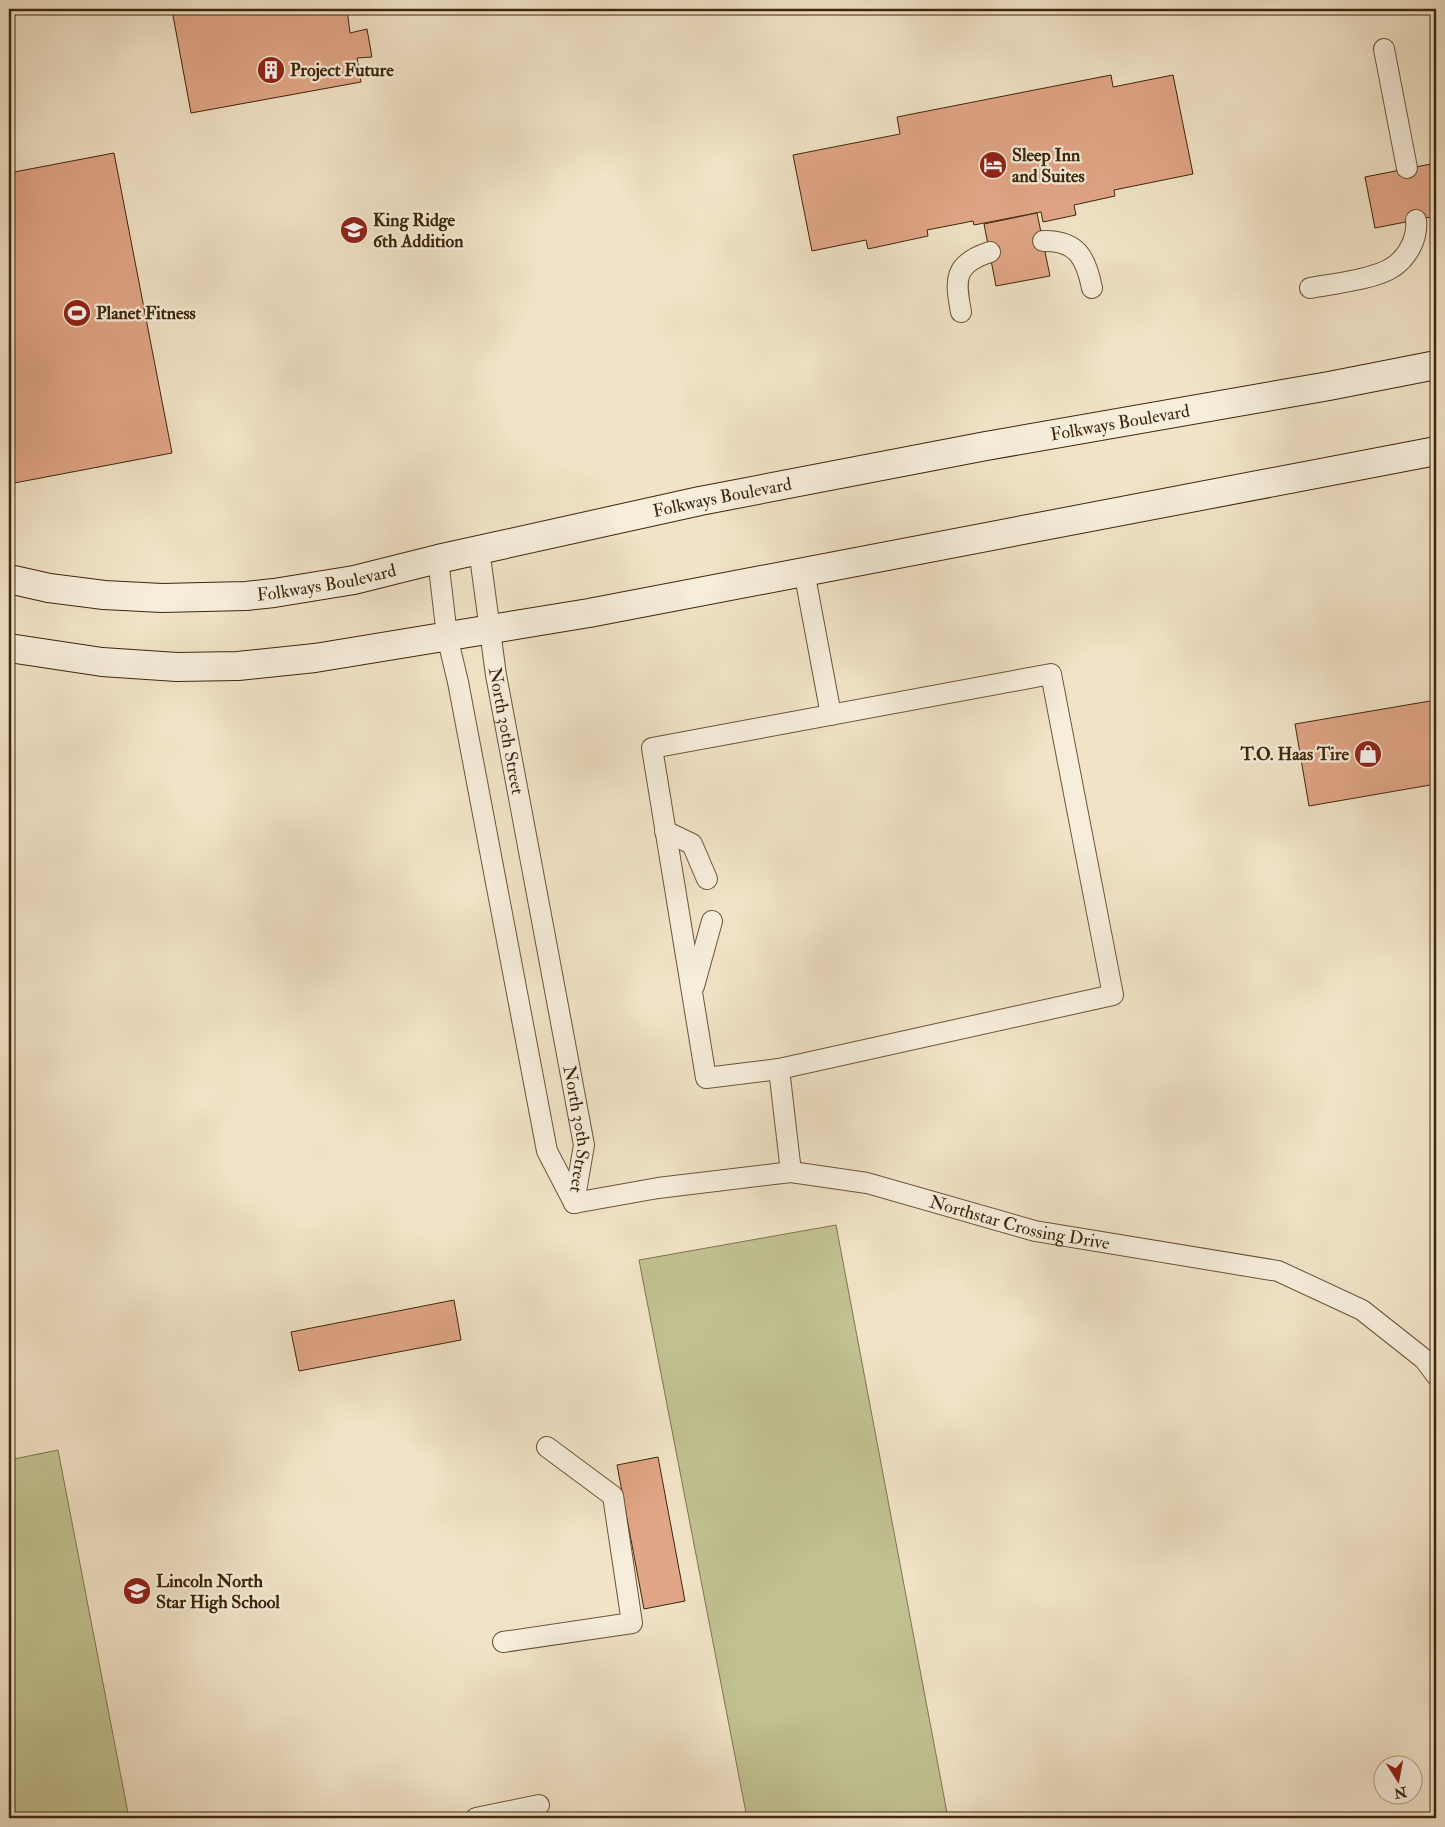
<svg xmlns="http://www.w3.org/2000/svg" width="1445" height="1827" font-family="'IM FELL Double Pica',serif">
<rect width="100%" height="100%" fill="#f1e3c7"/>
<filter id="stains"><feTurbulence type="fractalNoise" baseFrequency=".004" numOctaves="4"/><feColorMatrix values="0 0 0 0 .2 0 0 0 0 .09 0 0 0 0 .02 0 0 0 .5 -.17"/></filter>
<radialGradient id="worn" r=".72"><stop offset=".6" stop-color="#630" stop-opacity="0"/><stop offset="1" stop-color="#630" stop-opacity=".3"/></radialGradient>
<g fill="#c1c191" stroke="#80744e">
<polygon points="836,1225 948,1818 747,1818 639,1260"/>
<polygon points="58,1450 129,1818 9,1818 9,1460"/>
</g>
<g fill="#e1a687" stroke="#3e260a">
<polygon points="181,9 347,9 350,33 367,29 372,57 357,58 361,82 191,113 172,10"/>
<polygon points="1111,75 1113,87 1173,75 1193,174 1114,190 1115,196 1074,205 1076,215 1043,222 1041,212 974,225 973,221 927,230 928,236 868,249 866,240 812,251 793,155 900,134 897,117"/>
<polygon points="114,153 172,453 9,484 9,173"/>
<polygon points="1436,163 1436,216 1375,228 1365,177"/>
<polygon points="1037,213 1050,276 996,286 984,224"/>
<polygon points="1436,700 1436,784 1309,806 1295,724"/>
<polygon points="454,1300 461,1340 299,1371 291,1332"/>
<polygon points="658,1457 685,1601 644,1609 617,1465"/>
</g>
<g fill="none" stroke-linecap="round" stroke-linejoin="round">
<defs>
<g id="lane">
<polyline points="1384,49 1407,168"/>
<path d="M1043,241C1077,240 1086,258 1092,288"/>
<path d="M1310,288C1332,284 1376,279 1393,267C1408,257 1418,238 1416,220"/>
<path d="M961,312C955,280 953,264 990,252"/>
<path id="s1" d="M479,549L496,675L584,1145L574,1203"/>
<polyline points="438,559 447,636 458,682 547,1151 574,1203"/>
<polyline points="804,571 831,715"/>
<polygon points="1051,674 1113,995 779,1069 706,1078 652,748"/>
<polyline points="665,831 692,844 707,879"/>
<polyline points="694,986 712,921"/>
<polyline points="779,1069 791,1172"/>
<path id="s2" d="M574,1203L658,1188L791,1172L867,1183L1035,1231L1278,1271L1362,1310L1424,1359L1436,1375"/>
<polyline points="503,1642 632,1623 613,1496 547,1447"/>
<polyline points="476,1818 539,1805"/>
</g>
<g id="secondary">
<path id="s3" d="M9,579L49,588L104,595L162,598L246,596L274,593L354,580L438,559L700,501L986,446L1329,386L1436,365"/>
<polyline points="9,648 102,662 177,667 238,666 315,658 589,613 1436,451"/>
</g>
</defs>
<use href="#lane" stroke="#6b5539" stroke-width="22"/>
<use href="#secondary" stroke="#3e260a" stroke-width="30"/>
<use href="#lane" stroke="#f6eddb" stroke-width="20"/>
<use href="#secondary" stroke="#f6eddb" stroke-width="28"/>
</g>
<defs>
<symbol id="building-disc" viewBox="-11 -11 22 22"><circle r="9.5" fill="#8f2418" stroke="#f6eddb"/><path d="M-4-6H4V6H1V3H-1V6H-4ZM-2.5-4.3h1.7v1.8h-1.7ZM.8-4.3h1.7v1.8H.8ZM-2.5-1h1.7V.8h-1.7ZM.8-1h1.7V.8H.8Z" fill="#fff"/></symbol>
<symbol id="hotel-disc" viewBox="-11 -11 22 22"><circle r="9.5" fill="#8f2418" stroke="#f6eddb"/><path d="M-6-4.5h1.5V1H6V5H4.5V3h-9V5H-6ZM-4 0a1.8 1.8 0 1 1 3.6 0ZM.5 0V-2.5h3Q6-2.5 6 0Z" fill="#fff"/></symbol>
<symbol id="school-disc" viewBox="-11 -11 22 22"><circle r="9.5" fill="#8f2418" stroke="#f6eddb"/><path d="M0-5L7-2L0 1L-7-2ZM-4 1L0 2.5L4 1V4Q0 6-4 4Z" fill="#fff"/></symbol>
<symbol id="stadium-disc" viewBox="-11 -11 22 22"><circle r="9.5" fill="#8f2418" stroke="#f6eddb"/><path d="M0-5a6.5 5 0 1 0 0 10a6.5 5 0 1 0 0-10ZM-3.5-1.8h7v3.6h-7Z" fill="#fff"/></symbol>
<symbol id="shop-disc" viewBox="-11 -11 22 22"><circle r="9.5" fill="#8f2418" stroke="#f6eddb"/><path d="M-5-2.5h2.3a2.7 3.5 0 0 1 5.4 0H5L5.5 6h-11ZM-1.5-2.5h3a1.5 2.3 0 0 0-3 0Z" fill="#fff"/></symbol>
</defs>
<g fill-rule="evenodd">
<use href="#building-disc" x="255" y="54" width="32" height="32"/>
<use href="#hotel-disc" x="977" y="149" width="32" height="32"/>
<use href="#school-disc" x="338" y="214" width="32" height="32"/>
<use href="#stadium-disc" x="61" y="297" width="32" height="32"/>
<use href="#shop-disc" x="1352" y="738" width="32" height="32"/>
<use href="#school-disc" x="121" y="1575" width="32" height="32"/>
</g>
<g text-anchor="middle" stroke-width="4.5" stroke-linejoin="round" paint-order="stroke">
<g font-size="18" font-weight="bold" fill="#3e260a" stroke="#f6eddb" text-anchor="start">
<text x="290" y="76">Project Future</text>
<text x="1012" y="161">Sleep Inn<tspan x="1012" dy="21">and Suites</tspan></text>
<text x="373" y="226">King Ridge<tspan x="373" dy="21">6th Addition</tspan></text>
<text x="96" y="319">Planet Fitness</text>
<text x="1349" y="760" text-anchor="end">T.O. Haas Tire</text>
<text x="156" y="1587">Lincoln North<tspan x="156" dy="21">Star High School</tspan></text>
</g>
<g font-size="18" fill="#3e260a" stroke="#f6eddb">
<text dy="6" stroke="none"><textPath href="#s3" startOffset="1130">Folkways Boulevard</textPath></text>
<text dy="6" stroke="none"><textPath href="#s3" startOffset="725">Folkways Boulevard</textPath></text>
<text dy="6" stroke="none"><textPath href="#s3" startOffset="320">Folkways Boulevard</textPath></text>
<text dy="6" stroke="none"><textPath href="#s1" startOffset="184">North 30th Street</textPath></text>
<text dy="6" stroke="none"><textPath href="#s1" startOffset="589">North 30th Street</textPath></text>
<text dy="6" stroke="none"><textPath href="#s2" startOffset="454">Northstar Crossing Drive</textPath></text>
</g>
</g>
<rect width="1445" height="1827" fill="none" stroke="#f1e3c7" stroke-width="30"/>
<rect x="10" y="10" width="1425" height="1807" fill="none" stroke="#3e260a" stroke-width="2.5"/>
<rect x="15" y="15" width="1415" height="1797" fill="none" stroke="#3e260a"/>
<g transform="translate(1398 1780) rotate(169)"><circle r="24" fill="#f6eddb" stroke="#ac9d87"/>
<path d="M0-4L9 19L0 12L-9 19Z" fill="#8f2418"/>
<text y="-8" font-size="14" font-weight="bold" text-anchor="middle" fill="#3e260a">N</text>
</g>
<rect width="100%" height="100%" filter="url(#stains)"/>
<rect width="100%" height="100%" fill="url(#worn)"/>
</svg>
